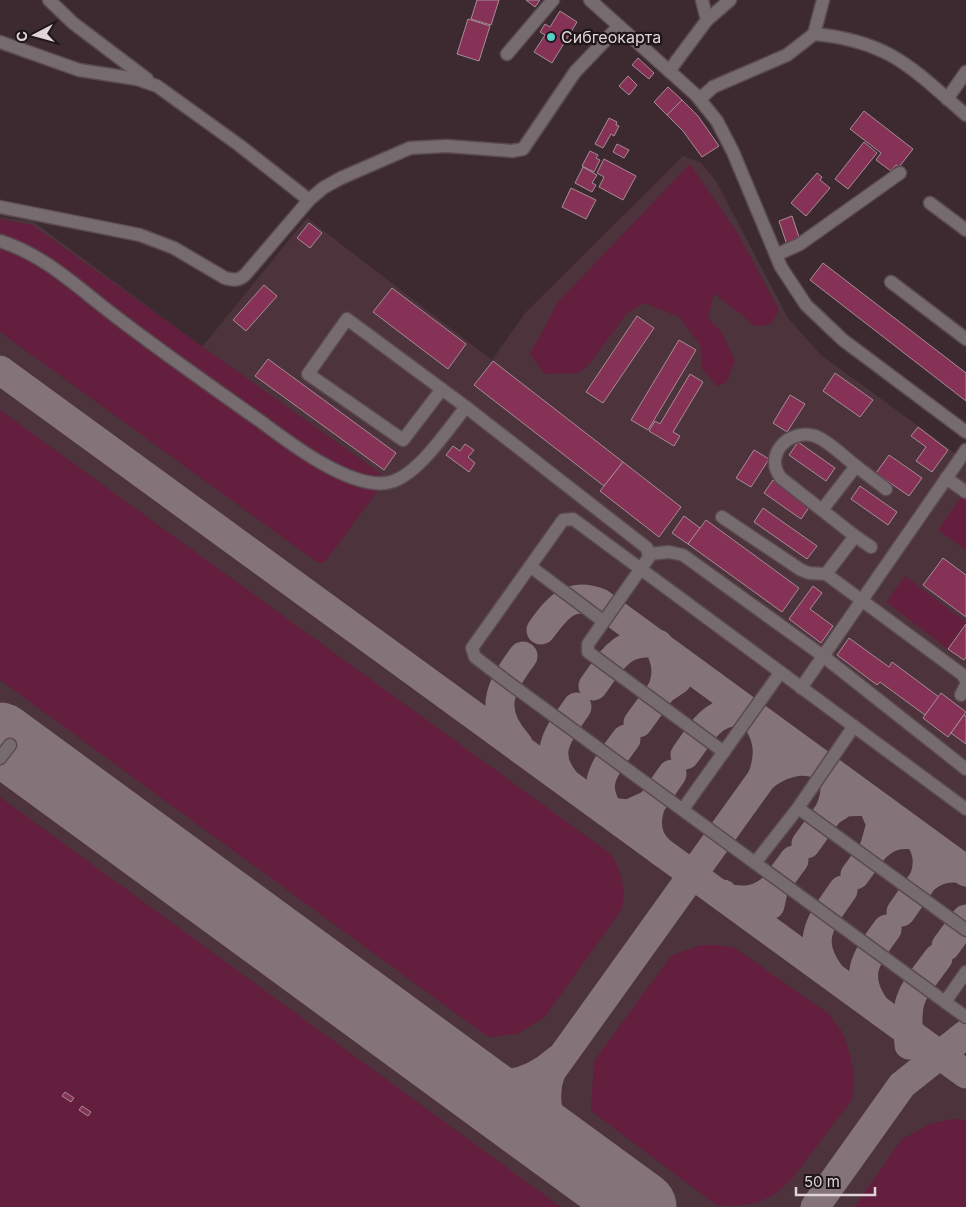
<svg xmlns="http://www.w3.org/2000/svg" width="966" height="1207" font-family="Inter,sans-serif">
<rect width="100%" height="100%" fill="#3d2a31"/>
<polygon fill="#4c333c" points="683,156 701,163 716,181 788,318 821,355 966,461 966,1207 0,1207 0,217 34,222 202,347 307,218 492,360 526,312"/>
<g fill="#631f3d">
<polygon points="690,164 738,234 779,310 771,324 755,326 714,293 708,318 721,331 735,360 727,382 717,386 702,369 700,345 679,317 644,303 627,313 590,363 579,373 544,374 530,354 558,302"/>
<polygon points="0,219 32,225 380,473 379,489 325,562 318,563 0,332"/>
<path d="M0,410L611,854C621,871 626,889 622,909L544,1018L517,1034L488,1037L0,680Z"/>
<polygon points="966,490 966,550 938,530"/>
<polygon points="905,576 966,622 948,649 886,602"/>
<polygon points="0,797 561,1207 0,1207"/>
<polygon points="701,945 718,945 735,948 829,1014 843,1033 850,1055 854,1077 852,1100 791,1180 774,1195 756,1203 736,1206 716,1205 591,1111 594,1061 671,956"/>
<polygon points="952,1119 966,1120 966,1207 854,1207 901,1140 930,1124"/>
</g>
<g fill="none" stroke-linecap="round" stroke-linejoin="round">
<g stroke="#84747a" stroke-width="29">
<polyline points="0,370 966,1074"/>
<path d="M541,630C558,607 570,591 600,603L966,870"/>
<path d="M593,686C612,660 622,638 658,644C666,660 669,673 662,690"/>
<polyline points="638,723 662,690 677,680"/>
<path d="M518,744C488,711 499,688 523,656"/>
<path d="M685,755C704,729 714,706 751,713C769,733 771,754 762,778C797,747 853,760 829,812L845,802L871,801L881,824L874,849C887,836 899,832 918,836C928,849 930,863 924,879C937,869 948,866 964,869L966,872"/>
<path d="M566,782C541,753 559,733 577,707"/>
<polyline points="651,804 672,774"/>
<path d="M607,812L629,814L651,804C645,822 646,838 660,851"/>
<path d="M612,815C587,785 607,765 626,739"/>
<polyline points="806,844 829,812"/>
<polyline points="855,875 874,849"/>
<path d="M723,894L725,898C744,902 759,901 774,887"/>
<polyline points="770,905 774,887 794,860"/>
<polyline points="901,912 924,879"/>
<polyline points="946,946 966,919"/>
<path d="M830,974C804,938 822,921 843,890"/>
<path d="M875,1007C852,974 867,957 887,929"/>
<path d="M909,1045C905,996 910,996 938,958"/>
<path d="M464,1077C498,1091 530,1084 557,1060"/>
<path d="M571,1155C551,1132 540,1102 551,1072L762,778"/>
<polyline points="815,1207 902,1085 966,1034"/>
</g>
<polyline stroke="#84747a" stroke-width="71" points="0,738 641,1207"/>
</g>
<g fill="#863257" stroke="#a48d95">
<polygon points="477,0 499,0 491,25 471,19"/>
<polygon points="526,0 540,0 535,7"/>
<polygon points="560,11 577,22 552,63 534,52 545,35 540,32 545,24 550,27"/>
<polygon points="468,19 490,26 479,61 457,54"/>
<polygon points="638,58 654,73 649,79 632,65"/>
<polygon points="628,76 637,85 629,95 619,86"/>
<polygon points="668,87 682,100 667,115 654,102"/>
<polygon points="682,100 698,116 719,146 702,157 683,131 667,115"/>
<polygon points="864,111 913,149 899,167 896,165 891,171 876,160 881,153 850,129"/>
<polygon points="609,118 617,122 616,125 619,126 614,136 611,134 603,148 595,144"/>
<polygon points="864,142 877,153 848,189 835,179"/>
<polygon points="617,144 629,150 624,158 613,152"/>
<polygon points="590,151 598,155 596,158 600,160 594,172 582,166"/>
<polygon points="604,159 636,176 623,200 599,187 604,177 597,173"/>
<polygon points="583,167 597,175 592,183 596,185 592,192 575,183"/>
<polygon points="817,173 822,177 820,180 830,188 806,216 791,203"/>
<polygon points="571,188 596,200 586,219 562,207"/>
<polygon points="792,216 800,240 787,245 779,221"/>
<polygon points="309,223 322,233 310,248 297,238"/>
<polygon points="823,263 966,373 966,401 810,280"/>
<polygon points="264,285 277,296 246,331 233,320"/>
<polygon points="392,288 466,344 448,369 373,312"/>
<polygon points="637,316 654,328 603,403 586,392"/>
<polygon points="679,340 696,350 648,430 631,420"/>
<polygon points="268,359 396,453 384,470 255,376"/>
<polygon points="493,361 623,462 604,486 474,385"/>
<polygon points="835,373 873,400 860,417 823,391"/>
<polygon points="690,374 703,382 673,432 680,436 674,446 649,431 655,421 660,424"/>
<polygon points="790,395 805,404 787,432 773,423"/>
<polygon points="918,427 948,450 932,472 916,461 926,447 911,436"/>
<polygon points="798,442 835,468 826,481 789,455"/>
<polygon points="465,444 474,450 468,457 475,463 469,472 446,455 453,446 460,451"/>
<polygon points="754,450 769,459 751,487 736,478"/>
<polygon points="889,455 922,478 909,496 876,473"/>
<polygon points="623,462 681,507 659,537 600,491"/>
<polygon points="773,480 810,506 801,519 764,493"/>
<polygon points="860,486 897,512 888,525 851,499"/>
<polygon points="763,508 817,546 807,559 754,522"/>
<polygon points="684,516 700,528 688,544 672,533"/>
<polygon points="706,520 799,588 782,612 688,544"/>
<polygon points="943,558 966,575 966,617 923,585"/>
<polygon points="813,586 822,593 810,609 833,626 821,643 789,619"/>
<polygon points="966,624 966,657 964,660 948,649"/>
<polygon points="849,638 889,667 892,662 939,697 925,715 880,682 877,685 837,655"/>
<polygon points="941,693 966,712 948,737 923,718"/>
<polygon points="964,715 966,716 966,744 951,733"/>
<polygon points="65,1092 74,1098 71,1102 62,1096"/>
<polygon points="82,1106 91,1112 88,1116 79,1110"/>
</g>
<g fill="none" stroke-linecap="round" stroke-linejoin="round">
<defs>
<g id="minor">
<polyline points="49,0 73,23 147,79"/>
<polyline points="590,0 619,26"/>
<polyline points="707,20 730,0"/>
<polyline points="814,34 823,0"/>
<polyline points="0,42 79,70 137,79 157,86 239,145 309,200 323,188 341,178 410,148 446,146 512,151 523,149 575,72 619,26 696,95 717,121 733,152 781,267 806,305 843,340 966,432"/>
<polyline points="507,54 553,0"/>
<polyline points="669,71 707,20 702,0"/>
<path d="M700,99L713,87L787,55L814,34C889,41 912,68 966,115"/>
<polyline points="947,99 966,72"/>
<polyline points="930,203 966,230"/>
<path d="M0,207L140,235L174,248L225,278C234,280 238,281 245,275L309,200"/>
<path d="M0,241C47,256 80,290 119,319C166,355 215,389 263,423C291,444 349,488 386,483C416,479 447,430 466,407L347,319L308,374L403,440L442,389"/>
<polyline points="776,255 800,244 900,173"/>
<polyline points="891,282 966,339"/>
<polyline points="466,407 647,548 649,557 588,644 588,652 724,752"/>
<polyline points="856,466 886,489"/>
<polyline points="946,478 966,492"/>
<path d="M822,510L856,466C844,457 829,441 815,436C789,428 763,455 781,478L855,536L826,574"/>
<polyline points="722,517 801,570 809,573 826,574 963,675 966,681"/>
<polyline points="855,536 871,547"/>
<polyline points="649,554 669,552 683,555 823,656 966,769"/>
<polyline points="531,567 603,621"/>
<polyline points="801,688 966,450"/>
<polyline points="961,695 966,685"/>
<polyline points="854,726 798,808 966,930"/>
<polyline points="0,758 10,745"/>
<polyline points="683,809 780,673"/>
<polyline points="966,809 573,519 563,520 472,648 475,657 505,680 945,1002 966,972"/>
<polyline points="755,863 798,808"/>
<polyline points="945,1002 966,1017"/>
</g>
</defs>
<use href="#minor" stroke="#5a494f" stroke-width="15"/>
<use href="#minor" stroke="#766c6f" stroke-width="12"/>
</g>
<circle fill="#56cec3" stroke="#1e1619" stroke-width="2" cx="551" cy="37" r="5"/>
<g text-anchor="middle" stroke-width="4.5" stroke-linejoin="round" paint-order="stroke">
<g font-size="16" fill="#e0d4d8" stroke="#1e1619" text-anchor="start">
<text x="561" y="43">Сибгеокарта</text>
</g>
</g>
<g transform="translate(35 35) rotate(264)" stroke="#1e1619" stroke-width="4" paint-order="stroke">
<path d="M0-4L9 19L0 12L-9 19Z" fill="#e0d4d8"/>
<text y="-8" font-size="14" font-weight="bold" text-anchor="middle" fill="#e0d4d8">С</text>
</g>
<path d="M796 1187v8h79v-8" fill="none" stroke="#e0d4d8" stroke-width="2.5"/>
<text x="804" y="1187" font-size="15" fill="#e0d4d8" stroke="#1e1619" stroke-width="4" paint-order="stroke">50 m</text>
</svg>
